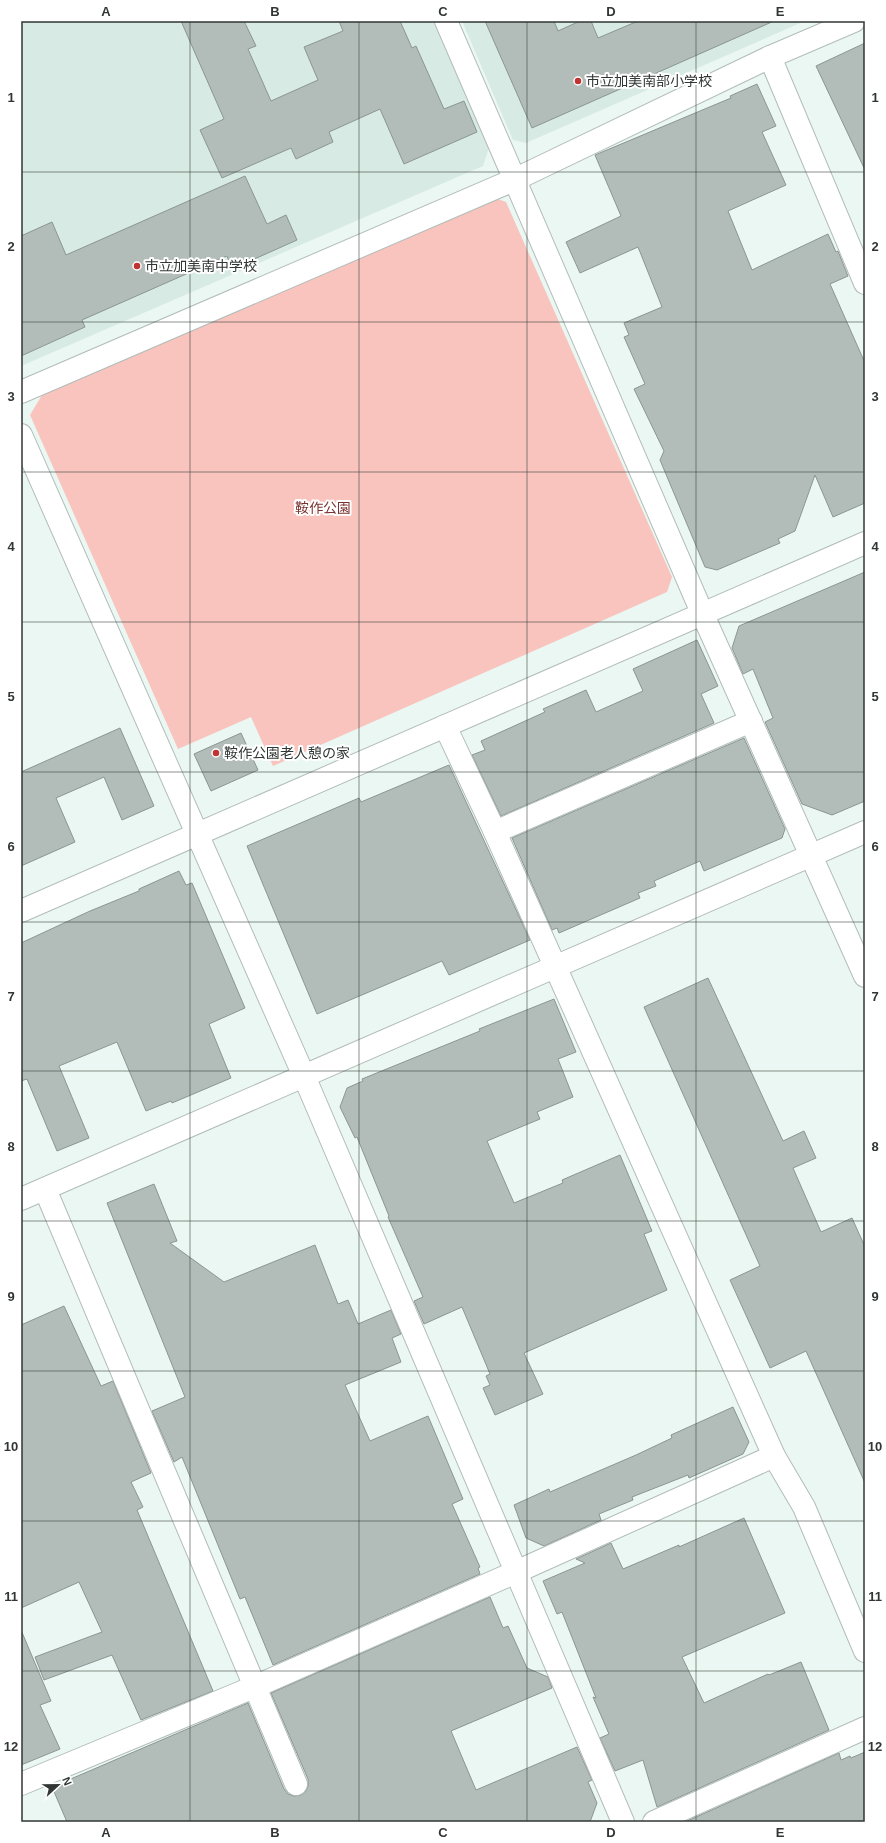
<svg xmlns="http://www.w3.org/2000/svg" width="886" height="1843" font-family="Helvetica,'Noto Sans JP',sans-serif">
<rect width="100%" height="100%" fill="#ebf7f2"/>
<g fill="#d7eae3">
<polygon points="21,21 434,21 489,148 483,166 21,366"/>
<polygon points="462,21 805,21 526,143 513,140"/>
</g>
<polygon fill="#f9c4be" points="495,198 506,202 672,577 667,592 273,766 251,717 178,749 30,415 42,395"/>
<g fill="#b2bdb9" stroke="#8b9692">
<polygon points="181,21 244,21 256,46 248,49 271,101 318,80 304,47 343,31 339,21 400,21 412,48 416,46 444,109 464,101 477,132 404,164 380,109 329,132 333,142 296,159 291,148 222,178 200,130 224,119"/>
<polygon points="485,21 554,21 558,31 580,21 591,21 598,38 638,21 774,21 532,128"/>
<polygon points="865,43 865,170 816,66"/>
<polygon points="757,84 776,126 762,132 786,185 728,211 752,270 828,234 836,252 838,251 848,276 830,284 865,363 865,503 833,517 815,475 795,531 778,539 780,543 717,570 705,567 660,460 664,451 634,389 645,384 624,337 629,335 624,323 662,307 638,247 580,273 566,242 621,216 595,155 731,98 730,96"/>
<polygon points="245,176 267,224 286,215 297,240 232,269 227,256 82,320 85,327 21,356 21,236 52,222 66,255"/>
<polygon points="865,572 865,801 832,815 802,804 765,722 773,718 753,669 743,674 732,648 739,626"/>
<polygon points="697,640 718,686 701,694 714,723 501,816 472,755 485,750 481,741 545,712 543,709 586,690 596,712 643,691 633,669"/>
<polygon points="120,728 154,806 122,820 104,777 56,798 75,842 21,866 21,772"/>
<polygon points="241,733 258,770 211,791 194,754"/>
<polygon points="744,738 785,829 782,838 704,871 700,861 654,881 656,886 638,893 640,898 559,933 557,928 552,930 512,838"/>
<polygon points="449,765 530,940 449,975 442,961 317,1014 247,846 359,798 361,802"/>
<polygon points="179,871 186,885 192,883 245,1008 209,1024 231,1078 172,1103 171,1101 146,1111 117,1042 59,1066 89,1138 57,1151 27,1079 21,1081 21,943 90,911 139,891 139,889"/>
<polygon points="708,978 783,1141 804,1131 816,1158 793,1168 821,1232 852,1218 865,1247 865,1483 806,1351 770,1368 730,1280 760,1266 644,1007"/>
<polygon points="554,999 576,1052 558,1059 573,1097 537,1112 540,1119 487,1141 514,1203 563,1183 562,1180 620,1155 652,1231 644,1234 667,1290 524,1353 543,1394 495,1415 483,1388 490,1385 486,1376 490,1374 462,1307 424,1324 414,1301 423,1297 388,1217 389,1216 357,1137 355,1138 340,1107 347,1088 363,1081 362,1079 480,1031 479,1029"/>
<polygon points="154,1184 177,1241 170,1243 224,1282 315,1245 338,1304 348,1300 358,1324 391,1310 401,1334 392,1338 401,1362 345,1385 370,1441 428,1416 463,1499 452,1504 480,1567 478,1568 480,1574 273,1665 245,1597 240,1599 182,1457 174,1462 152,1411 185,1397 107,1203"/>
<polygon points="64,1306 101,1386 113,1381 151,1473 131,1482 143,1507 137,1510 213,1691 141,1720 112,1655 44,1680 35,1657 102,1632 79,1582 21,1608 21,1325"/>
<polygon points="733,1407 749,1442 743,1454 689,1478 688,1475 632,1497 633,1500 599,1514 601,1520 544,1546 526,1538 514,1505 549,1489 550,1492 636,1455 672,1438 671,1435"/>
<polygon points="744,1518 785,1613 682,1657 704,1703 768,1674 769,1675 801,1662 829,1730 657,1807 643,1760 615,1771 600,1738 609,1734 593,1697 596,1698 562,1612 557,1614 543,1581 585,1563 576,1559 611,1543 623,1569 679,1545 679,1547"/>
<polygon points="490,1597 503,1628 508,1626 527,1668 548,1677 552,1688 451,1731 476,1790 577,1747 592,1780 588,1782 597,1803 590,1822 67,1822 52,1787 248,1703 284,1789 288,1794 294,1796 301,1795 306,1791 308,1786 308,1779 271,1693"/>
<polygon points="21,1630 51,1701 40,1705 60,1749 21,1765"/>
<polygon points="865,1752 865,1822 685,1822 839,1753 841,1760 850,1756 851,1758"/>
</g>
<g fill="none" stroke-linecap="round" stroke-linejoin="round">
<defs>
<g id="minor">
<polyline points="446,21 703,615 865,976"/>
<polyline points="770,57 865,283"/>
<polyline points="21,392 516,179 770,57 854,21"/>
<polyline points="21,435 304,1076 623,1822"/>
<polyline points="445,726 495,832 774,1456 804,1507 865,1651"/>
<polyline points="495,832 751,721"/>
<polyline points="21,911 865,543"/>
<polyline points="45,1189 296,1784"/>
<polyline points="21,1199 865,832"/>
<polyline points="21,1784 254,1687 516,1572 774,1456"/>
<polyline points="654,1822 865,1728"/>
</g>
</defs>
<use href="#minor" stroke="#b2bdb8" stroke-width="24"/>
<use href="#minor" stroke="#fff" stroke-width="22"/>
</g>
<path fill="none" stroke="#313634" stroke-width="1" stroke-opacity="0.55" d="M190,21V1822M359,21V1822M527,21V1822M696,21V1822M21,172H865M21,322H865M21,472H865M21,622H865M21,772H865M21,922H865M21,1071H865M21,1221H865M21,1371H865M21,1521H865M21,1671H865"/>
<g fill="#c13331" stroke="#fff" stroke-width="1.5">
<circle cx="578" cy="81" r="4"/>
<circle cx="137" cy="266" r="4"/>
<circle cx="216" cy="753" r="4"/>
</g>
<g text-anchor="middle" stroke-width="4" stroke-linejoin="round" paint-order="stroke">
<g font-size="14" fill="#313634" stroke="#fff" text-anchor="start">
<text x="586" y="86">市立加美南部小学校</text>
<text x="145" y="271">市立加美南中学校</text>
<text x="224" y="758">鞍作公園老人憩の家</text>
</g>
<g font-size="14" fill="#79342f" stroke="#fff">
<text x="323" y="513">鞍作公園</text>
</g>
</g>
<rect width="886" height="1843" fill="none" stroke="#ffffff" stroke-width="44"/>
<g transform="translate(58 1785) rotate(68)" stroke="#ffffff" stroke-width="3" paint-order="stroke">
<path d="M0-3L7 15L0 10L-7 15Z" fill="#313634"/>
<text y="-6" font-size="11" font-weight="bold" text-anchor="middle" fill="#313634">N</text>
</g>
<rect x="22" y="22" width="842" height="1799" fill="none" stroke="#313634" stroke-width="1.5"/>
<g font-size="13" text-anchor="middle" font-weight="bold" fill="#313634">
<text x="106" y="16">A</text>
<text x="275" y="16">B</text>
<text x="443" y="16">C</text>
<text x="611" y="16">D</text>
<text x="780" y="16">E</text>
<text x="11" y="102">1</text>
<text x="875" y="102">1</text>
<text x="11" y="251">2</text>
<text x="875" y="251">2</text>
<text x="11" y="401">3</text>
<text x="875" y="401">3</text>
<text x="11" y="551">4</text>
<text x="875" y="551">4</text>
<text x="11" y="701">5</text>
<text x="875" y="701">5</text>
<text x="11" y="851">6</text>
<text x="875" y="851">6</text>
<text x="11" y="1001">7</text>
<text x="875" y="1001">7</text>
<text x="11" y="1151">8</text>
<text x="875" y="1151">8</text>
<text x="11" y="1301">9</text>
<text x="875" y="1301">9</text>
<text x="11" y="1451">10</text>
<text x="875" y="1451">10</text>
<text x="11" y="1601">11</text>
<text x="875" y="1601">11</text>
<text x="11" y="1751">12</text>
<text x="875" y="1751">12</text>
<text x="106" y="1837">A</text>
<text x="275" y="1837">B</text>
<text x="443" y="1837">C</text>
<text x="611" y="1837">D</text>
<text x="780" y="1837">E</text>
</g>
</svg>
